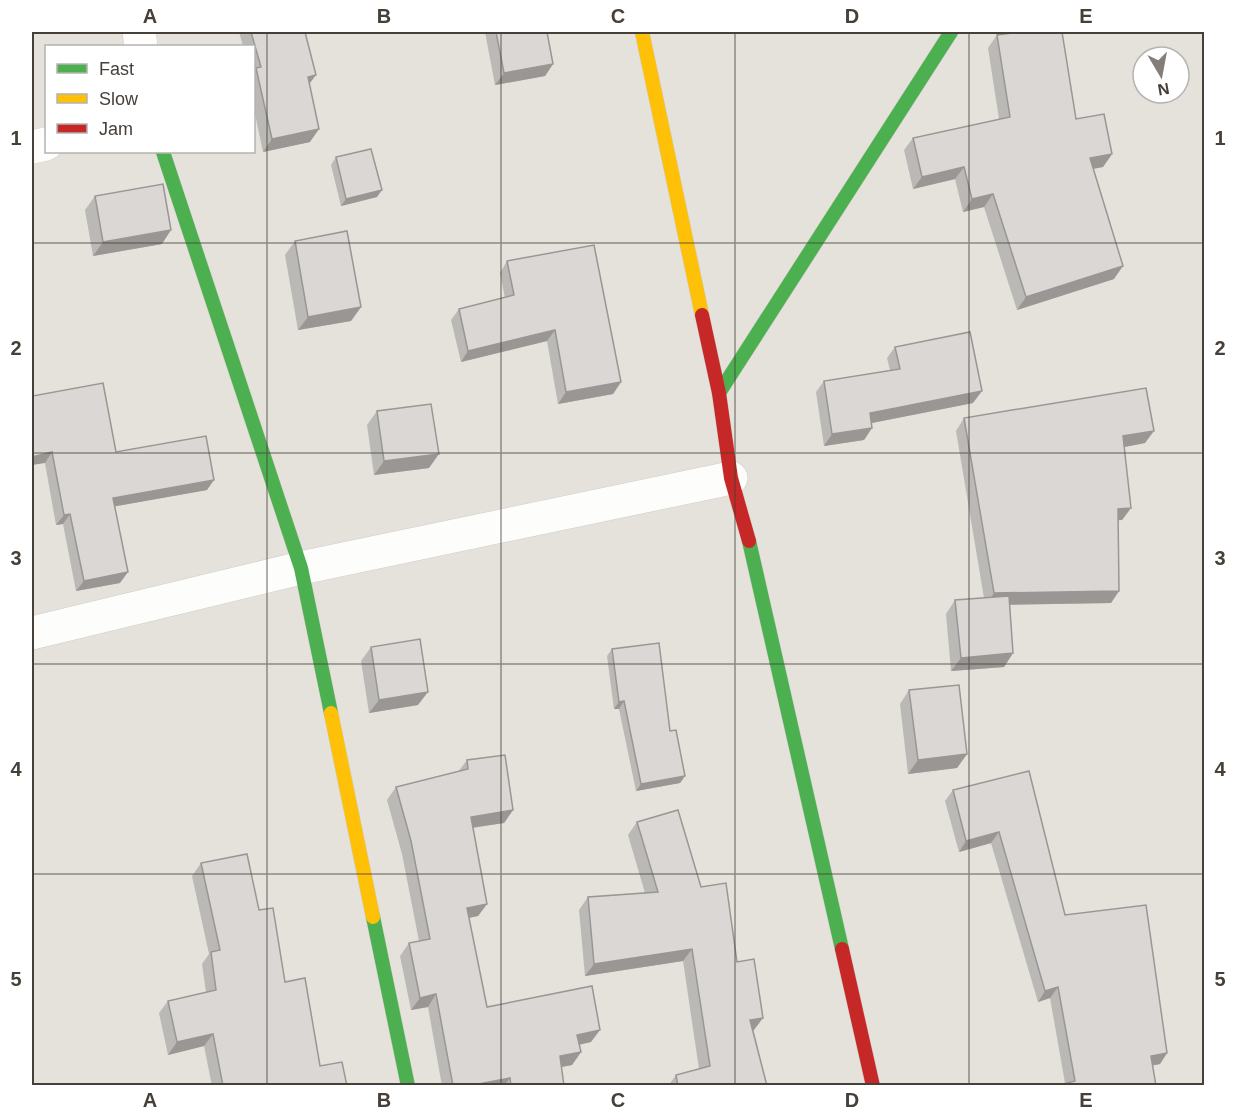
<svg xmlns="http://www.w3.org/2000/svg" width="1236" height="1117" font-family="Arial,sans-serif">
<rect width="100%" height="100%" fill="#f2f0ed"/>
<path fill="#e5e1db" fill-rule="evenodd" d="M32,32H1204V1085H32ZM46,46H254V152H46ZM1143,57H1179V93H1143Z"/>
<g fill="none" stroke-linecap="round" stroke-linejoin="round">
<defs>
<g id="street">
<polyline points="139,32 141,46"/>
<polyline points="32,147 46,144"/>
<polyline points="32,633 301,568 731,478"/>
</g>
<g id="fast">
<polyline points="163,152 301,568 331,713"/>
<polyline points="719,393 951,32"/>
<polyline points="749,541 842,949"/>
<polyline points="373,917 408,1086"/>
</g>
<g id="slow">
<polyline points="642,32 702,315"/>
<polyline points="331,713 373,917"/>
</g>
<g id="jam">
<polyline points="702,315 719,393 731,478 749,541"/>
<polyline points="842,949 873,1086"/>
</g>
</defs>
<use href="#street" stroke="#d0cdca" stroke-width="34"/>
<use href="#fast" stroke="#d0ccc4" stroke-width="15"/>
<use href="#slow" stroke="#d0ccc4" stroke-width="15"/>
<use href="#jam" stroke="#d0ccc4" stroke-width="15"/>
<use href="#street" stroke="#fdfdfc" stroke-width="33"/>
<use href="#fast" stroke="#4caf50" stroke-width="14"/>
<use href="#slow" stroke="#ffc107" stroke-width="14"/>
<use href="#jam" stroke="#c62828" stroke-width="14"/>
</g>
<g fill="#bbb9b6">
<polygon points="239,32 305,32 309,84 310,142 263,152 254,109 254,46 243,46"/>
<polygon points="485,32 547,32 553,64 545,76 495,85"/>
<polygon points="997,35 1076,119 1112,154 1103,167 1093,169 1114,279 1017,310 984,207 963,212 955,179 913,189 904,150 913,138 999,119 988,48"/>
<polygon points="336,157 377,197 341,206 331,165"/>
<polygon points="95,196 162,244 93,256 85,210"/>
<polygon points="295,241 361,307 351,321 298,330 285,255"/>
<polygon points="507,261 621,382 613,394 558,404 547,341 461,362 451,320 459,309 505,298 500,273"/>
<polygon points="895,347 973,403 871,423 872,428 864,440 824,446 816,392 824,381 890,370 887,358"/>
<polygon points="33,396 116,452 207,490 115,506 120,583 76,591 63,524 56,525"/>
<polygon points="377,411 429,468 374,475 367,425"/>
<polygon points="964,418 1145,443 1124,447 1131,508 1122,520 1118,520 1119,591 1111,603 1009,605 1013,653 1004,667 951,671 946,614 955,600 984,598 956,431"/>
<polygon points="371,647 418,705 369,713 361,661"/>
<polygon points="612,649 670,731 685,776 680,783 636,791 619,709 614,709 607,656"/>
<polygon points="909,690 967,754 957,768 908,774 900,704"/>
<polygon points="467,760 513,810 504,823 473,828 487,904 478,916 469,918 487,1007 591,1042 579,1045 581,1052 572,1065 561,1067 564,1086 442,1086 428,1007 411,1010 400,956 409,943 419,941 402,854 387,800 396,787 458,772"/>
<polygon points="1029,771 1065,915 1167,1053 1160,1064 1065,1083 1050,998 1038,1002 991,843 959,852 945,801 953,790"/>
<polygon points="637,822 701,887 737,962 767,1086 668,1086 676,1075 699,1069 683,961 585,976 579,910 588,897 645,893 628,835"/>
<polygon points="201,863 259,910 285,982 320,1066 347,1086 212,1086 204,1046 168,1055 159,1013 168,1001 206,992 202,964 209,954 192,876"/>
</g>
<g fill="#999694">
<polygon points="553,64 545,76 495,85 504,73"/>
<polygon points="316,75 307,87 308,77"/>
<polygon points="319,129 310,142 263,152 272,139"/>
<polygon points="1112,154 1103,167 1081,171 1090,158"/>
<polygon points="964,167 955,179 913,189 922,177"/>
<polygon points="382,190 377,197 341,206 346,199"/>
<polygon points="993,194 984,207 963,212 972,199"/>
<polygon points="171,230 162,244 93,256 103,242"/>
<polygon points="1123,266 1114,279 1017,310 1026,297"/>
<polygon points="361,307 351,321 298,330 308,317"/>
<polygon points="555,330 547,341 461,362 468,351"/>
<polygon points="621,382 613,394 558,404 566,392"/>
<polygon points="982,391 973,403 862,425 870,413"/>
<polygon points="872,428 864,440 824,446 832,434"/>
<polygon points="1154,431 1145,443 1114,449 1123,436"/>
<polygon points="52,452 45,463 32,465 32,457"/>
<polygon points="439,454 429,468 374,475 384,461"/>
<polygon points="214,480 207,490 106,508 113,498"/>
<polygon points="1131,508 1122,520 1110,521 1118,509"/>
<polygon points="70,514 63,524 56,525 64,515"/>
<polygon points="128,572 120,583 76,591 84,581"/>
<polygon points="1119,591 1111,603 986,605 994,593"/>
<polygon points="1013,653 1004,667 951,671 961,658"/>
<polygon points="428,692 418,705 369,713 379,700"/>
<polygon points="624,701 619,709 614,709 619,702"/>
<polygon points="967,754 957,768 908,774 918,760"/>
<polygon points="685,776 680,783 636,791 641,784"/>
<polygon points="513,810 504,823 462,829 471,817"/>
<polygon points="999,832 991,843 959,852 966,841"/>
<polygon points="487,904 478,916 458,920 467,908"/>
<polygon points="692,949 683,961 585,976 594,964"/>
<polygon points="1058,987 1050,998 1038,1002 1045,991"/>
<polygon points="436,994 428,1007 411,1010 420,998"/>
<polygon points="763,1018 754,1030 741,1032 750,1020"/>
<polygon points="600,1030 591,1042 568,1047 577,1035"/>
<polygon points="213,1034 204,1046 168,1055 177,1042"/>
<polygon points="581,1052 572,1065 551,1069 560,1056"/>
<polygon points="1167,1053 1160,1064 1144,1067 1151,1056"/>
<polygon points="510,1078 504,1086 468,1086"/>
</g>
<g fill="#dad7d4" stroke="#999694" stroke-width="1.5">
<polygon points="251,32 305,32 316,75 308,77 319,129 272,139 256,68 261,67"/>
<polygon points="496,32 547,32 553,64 504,73"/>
<polygon points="1019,32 1062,32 1076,119 1104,114 1112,154 1090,158 1123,266 1026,297 993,194 972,199 964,167 922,177 913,138 1010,117 997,35"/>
<polygon points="371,149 382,190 346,199 336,157"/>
<polygon points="163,184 171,230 103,242 95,196"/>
<polygon points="347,231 361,307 308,317 295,241"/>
<polygon points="594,245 621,382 566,392 555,330 468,351 459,309 514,295 507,261"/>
<polygon points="970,332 982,391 870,413 872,428 832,434 824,381 900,369 895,347"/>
<polygon points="103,383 116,452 206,436 214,480 113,498 128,572 84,581 70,514 64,515 52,452 32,457 32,393 33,396"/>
<polygon points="1146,388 1154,431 1123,436 1131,508 1118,509 1119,591 994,593 964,418"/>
<polygon points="431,404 439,454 384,461 377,411"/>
<polygon points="1009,596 1013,653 961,658 955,600"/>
<polygon points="420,639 428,692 379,700 371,647"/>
<polygon points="659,643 670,731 676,730 685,776 641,784 624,701 619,702 612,649"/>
<polygon points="959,685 967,754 918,760 909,690"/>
<polygon points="505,755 513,810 471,817 487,904 467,908 487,1007 592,986 600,1030 577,1035 581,1052 560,1056 564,1086 511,1086 510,1078 468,1086 453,1086 436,994 420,998 409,943 430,939 411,841 396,787 468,769 467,760"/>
<polygon points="1029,771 1065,915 1146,905 1167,1053 1151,1056 1156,1086 1056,1086 1075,1081 1058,987 1045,991 999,832 966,841 953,790"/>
<polygon points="678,810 701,887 726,883 737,962 754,959 763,1018 750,1020 767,1086 678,1086 676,1075 710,1066 692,949 594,964 588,897 658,892 637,822"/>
<polygon points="247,854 259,910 273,908 285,982 305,978 320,1066 342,1062 347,1086 223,1086 213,1034 177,1042 168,1001 216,990 211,952 220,950 201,863"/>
</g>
<path fill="none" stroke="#474039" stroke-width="1.5" stroke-opacity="0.55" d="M267,32V1086M501,32V1086M735,32V1086M969,32V1086M32,243H1204M32,453H1204M32,664H1204M32,874H1204"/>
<rect width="1236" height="1117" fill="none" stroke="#ffffff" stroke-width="66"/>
<rect x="45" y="45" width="210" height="108" fill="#ffffff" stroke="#b5b3b0" stroke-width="1.5"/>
<rect x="57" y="64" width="30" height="9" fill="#4caf50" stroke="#b5b3b0" stroke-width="1.5"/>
<text x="99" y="75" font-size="18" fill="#474039">Fast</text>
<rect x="57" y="94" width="30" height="9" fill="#ffc107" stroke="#b5b3b0" stroke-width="1.5"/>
<text x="99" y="105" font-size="18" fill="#474039">Slow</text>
<rect x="57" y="124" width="30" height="9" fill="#c62828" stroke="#b5b3b0" stroke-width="1.5"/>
<text x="99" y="135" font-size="18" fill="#474039">Jam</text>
<g transform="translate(1161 75) rotate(170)"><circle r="28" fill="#ffffff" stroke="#b5b3b0" stroke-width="1.5"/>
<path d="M0-4.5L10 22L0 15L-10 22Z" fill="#837e78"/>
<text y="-9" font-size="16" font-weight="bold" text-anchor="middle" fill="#474039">N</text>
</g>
<rect x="33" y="33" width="1170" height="1051" fill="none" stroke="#474039" stroke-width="2"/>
<g font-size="20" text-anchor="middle" font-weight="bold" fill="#474039">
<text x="150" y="23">A</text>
<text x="384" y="23">B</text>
<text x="618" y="23">C</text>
<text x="852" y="23">D</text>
<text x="1086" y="23">E</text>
<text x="16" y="145">1</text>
<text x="1220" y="145">1</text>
<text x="16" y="355">2</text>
<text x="1220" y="355">2</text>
<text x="16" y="565">3</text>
<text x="1220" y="565">3</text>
<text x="16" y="776">4</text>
<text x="1220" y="776">4</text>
<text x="16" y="986">5</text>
<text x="1220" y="986">5</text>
<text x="150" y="1107">A</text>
<text x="384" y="1107">B</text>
<text x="618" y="1107">C</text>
<text x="852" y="1107">D</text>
<text x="1086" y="1107">E</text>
</g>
</svg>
